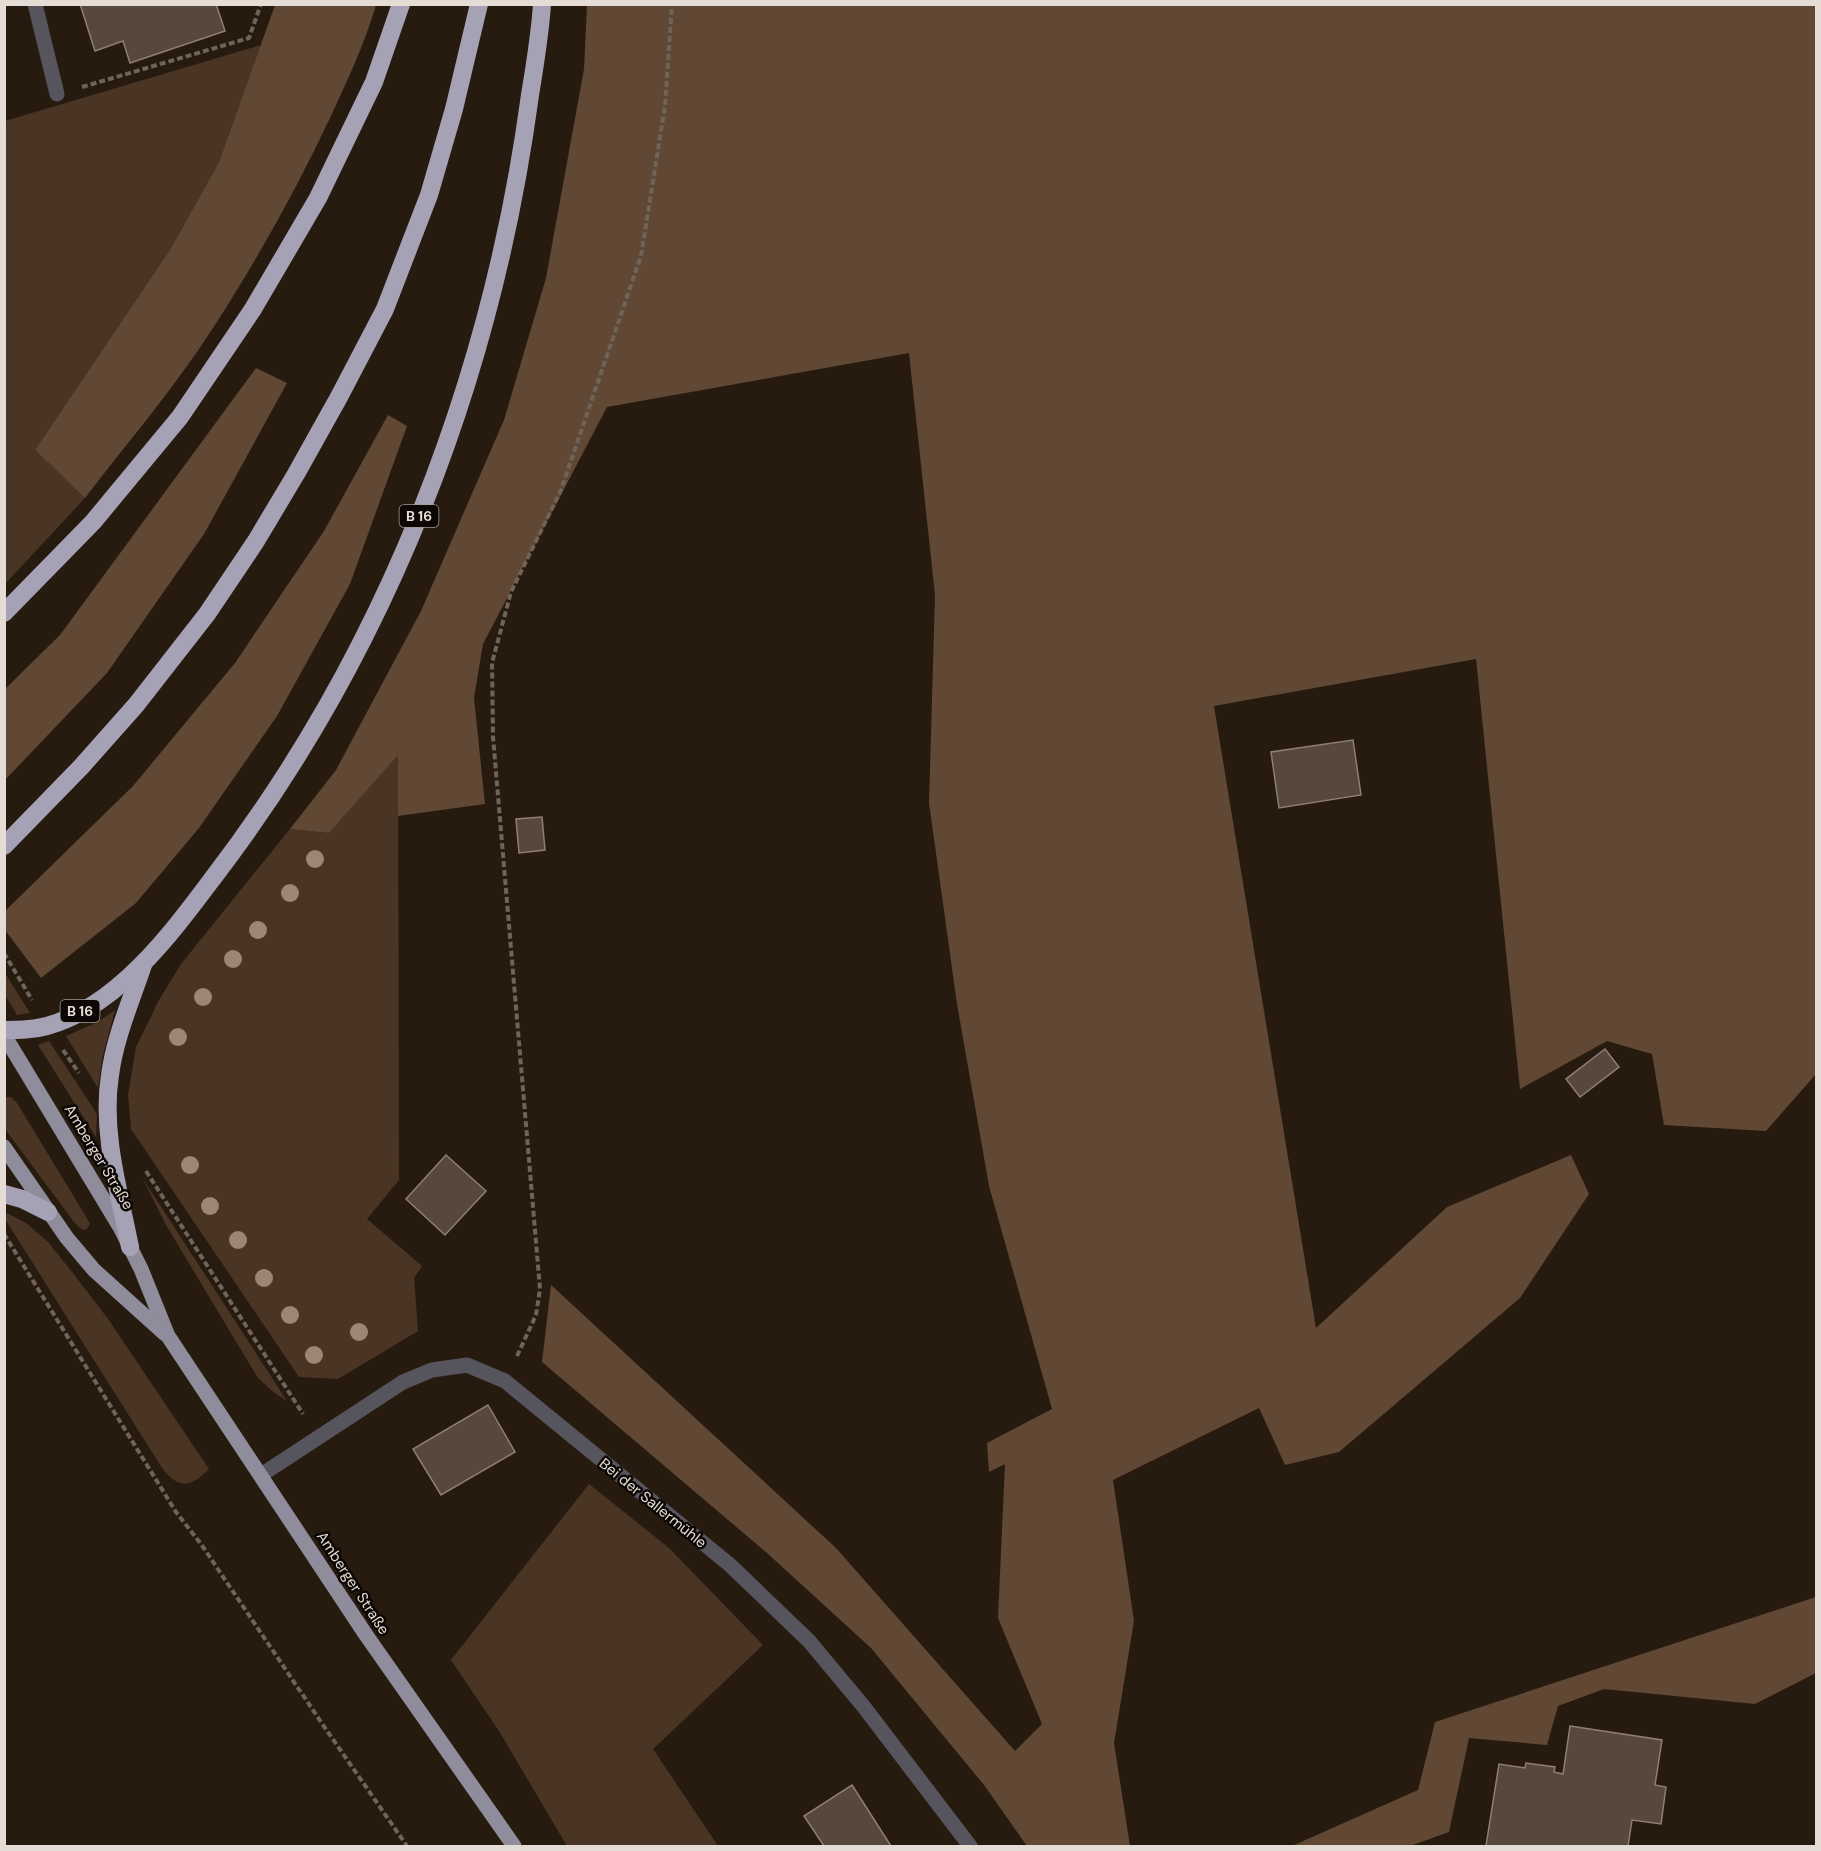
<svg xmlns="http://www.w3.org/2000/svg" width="1821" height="1851" font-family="'DM Sans',sans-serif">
<rect width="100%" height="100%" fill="#271b10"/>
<g fill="#4a3525">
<polygon points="261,45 219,162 171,248 35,450 85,498 5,584 5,121"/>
<polygon points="398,754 399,1180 367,1219 422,1266 414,1278 418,1331 338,1379 299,1377 131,1129 128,1095 136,1047 159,1000 181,964 290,829 329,833"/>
<polygon points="4,973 5,973 30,1013 17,1015 5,995"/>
<polygon points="115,1010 102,1059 98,1088 66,1036 98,1022"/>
<polygon points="49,1041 97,1114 96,1137 38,1045"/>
<polygon points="4,1097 11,1097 17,1103 85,1215 90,1224 86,1230 81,1229 74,1222 5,1129"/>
<polygon points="143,1179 287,1401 272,1391 258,1378 166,1225"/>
<path d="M5,1212L26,1223L48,1242L76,1277L108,1319L209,1469C191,1487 179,1490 162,1468L5,1219Z"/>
<polygon points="589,1484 669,1548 763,1645 653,1749 718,1846 567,1846 499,1731 451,1660"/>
</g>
<g fill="#604834">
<path d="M275,5H376C365,43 347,81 330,118C296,190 257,260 213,328C175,387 128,442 85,498L35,450L171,248L219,162Z"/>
<polygon points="587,5 1816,5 1816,1074 1766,1131 1664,1125 1652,1054 1607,1041 1520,1089 1476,659 1214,706 1316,1328 1447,1207 1571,1155 1589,1194 1520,1298 1339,1452 1285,1465 1259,1408 1113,1480 1134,1621 1114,1743 1130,1846 1027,1846 984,1785 871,1648 767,1553 542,1362 551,1285 836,1548 1015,1751 1042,1724 998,1618 1005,1464 989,1472 987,1443 1052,1409 989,1186 957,1004 929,803 935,595 909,353 607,407 483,644 474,698 485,804 398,816 398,755 329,833 290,829 336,770 421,611 504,420 546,278 584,69"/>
<polygon points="256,368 287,383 204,534 107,673 5,780 5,689 60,635"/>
<polygon points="388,415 407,426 350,584 277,716 199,828 136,903 41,978 5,930 5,911 133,786 235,663 324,531"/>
<polygon points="1816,1597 1816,1673 1755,1704 1604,1689 1558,1706 1547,1745 1469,1738 1449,1832 1410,1846 1292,1846 1418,1790 1435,1722"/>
</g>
<g fill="#56483c" stroke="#8f7f72" stroke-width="1.5">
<polygon points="80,4 216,4 225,31 130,63 123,41 95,51"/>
<polygon points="1353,740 1361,795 1279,808 1271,752"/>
<polygon points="542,817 545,850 519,853 516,819"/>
<polygon points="1605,1049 1619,1067 1580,1097 1566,1079"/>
<polygon points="446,1155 486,1191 445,1235 406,1199"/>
<polygon points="488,1405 515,1452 441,1495 413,1449"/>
<polygon points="1570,1726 1662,1740 1655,1785 1666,1787 1661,1824 1632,1820 1628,1846 1486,1846 1499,1764 1525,1768 1526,1763 1555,1767 1554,1772 1563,1774"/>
<polygon points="852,1785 891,1846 824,1846 804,1816"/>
</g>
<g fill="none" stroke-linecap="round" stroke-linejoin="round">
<g stroke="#6f645a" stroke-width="4" stroke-dasharray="6 3" stroke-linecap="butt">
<polyline points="82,87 249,38 261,4"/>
<polyline points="4,953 32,1000"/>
<polyline points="63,1050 79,1073"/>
<polyline points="146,1171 303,1414"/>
<polyline points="4,1234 176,1512 201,1544 323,1725 407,1846"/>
<polyline points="517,1356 536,1315 540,1289 493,737 492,663 511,592 561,490 641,256 665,106 672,4"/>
</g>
<g stroke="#56555d" stroke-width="15">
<polyline points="35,4 57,94"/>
<polyline points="261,1475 403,1382 432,1370 467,1365 505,1381 730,1565 809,1641 864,1707 970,1846"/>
</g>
<g stroke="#8f8d9c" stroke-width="15">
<polyline points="4,1035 120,1227 141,1269 168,1336 366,1635 514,1846"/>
<polyline points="4,1147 67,1238 94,1270 165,1334"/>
</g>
<g stroke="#a6a2b6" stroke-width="18">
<polyline points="4,613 93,522 180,417 253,309 318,198 374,82 401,4"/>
<polyline points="4,846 81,767 136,705 207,614 256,541 296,474 339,397 385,309 429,195 454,109 479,4"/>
<path d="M4,1030C19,1030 33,1030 47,1026C117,1007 171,934 213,878C387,651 492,378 530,95C535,65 540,35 542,4"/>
<polyline points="4,1194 22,1199 48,1212"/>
<path d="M130,1247C119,1191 101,1132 110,1075C115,1037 131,1001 143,965"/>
</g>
</g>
<g fill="#9c8674">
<circle cx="315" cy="859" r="9"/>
<circle cx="290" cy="893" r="9"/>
<circle cx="258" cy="930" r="9"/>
<circle cx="233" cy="959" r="9"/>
<circle cx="203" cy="997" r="9"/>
<circle cx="178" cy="1037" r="9"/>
<circle cx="190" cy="1165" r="9"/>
<circle cx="210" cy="1206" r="9"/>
<circle cx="238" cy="1240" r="9"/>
<circle cx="264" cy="1278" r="9"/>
<circle cx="290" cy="1315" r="9"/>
<circle cx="359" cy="1332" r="9"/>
<circle cx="314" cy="1355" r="9"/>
</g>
<g text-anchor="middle" stroke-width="5" stroke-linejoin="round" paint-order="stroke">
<g fill="#0c0704" stroke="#a49c96" stroke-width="1.5">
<rect x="399.5" y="505" width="39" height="22" rx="4.5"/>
<rect x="60.5" y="1000" width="39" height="22" rx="4.5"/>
</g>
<g font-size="14" font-weight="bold" fill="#e5dcd5">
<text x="419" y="521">B 16</text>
<text x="80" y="1016">B 16</text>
</g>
<g font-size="15" fill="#e5dcd5" stroke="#0c0704">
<text transform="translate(99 1157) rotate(59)" y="5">Amberger Straße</text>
<text transform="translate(653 1503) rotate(39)" y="5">Bei der Sallermühle</text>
<text transform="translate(353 1583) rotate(57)" y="5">Amberger Straße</text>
</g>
</g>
<rect width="1821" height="1851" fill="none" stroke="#e5dcd5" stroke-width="12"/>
</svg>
